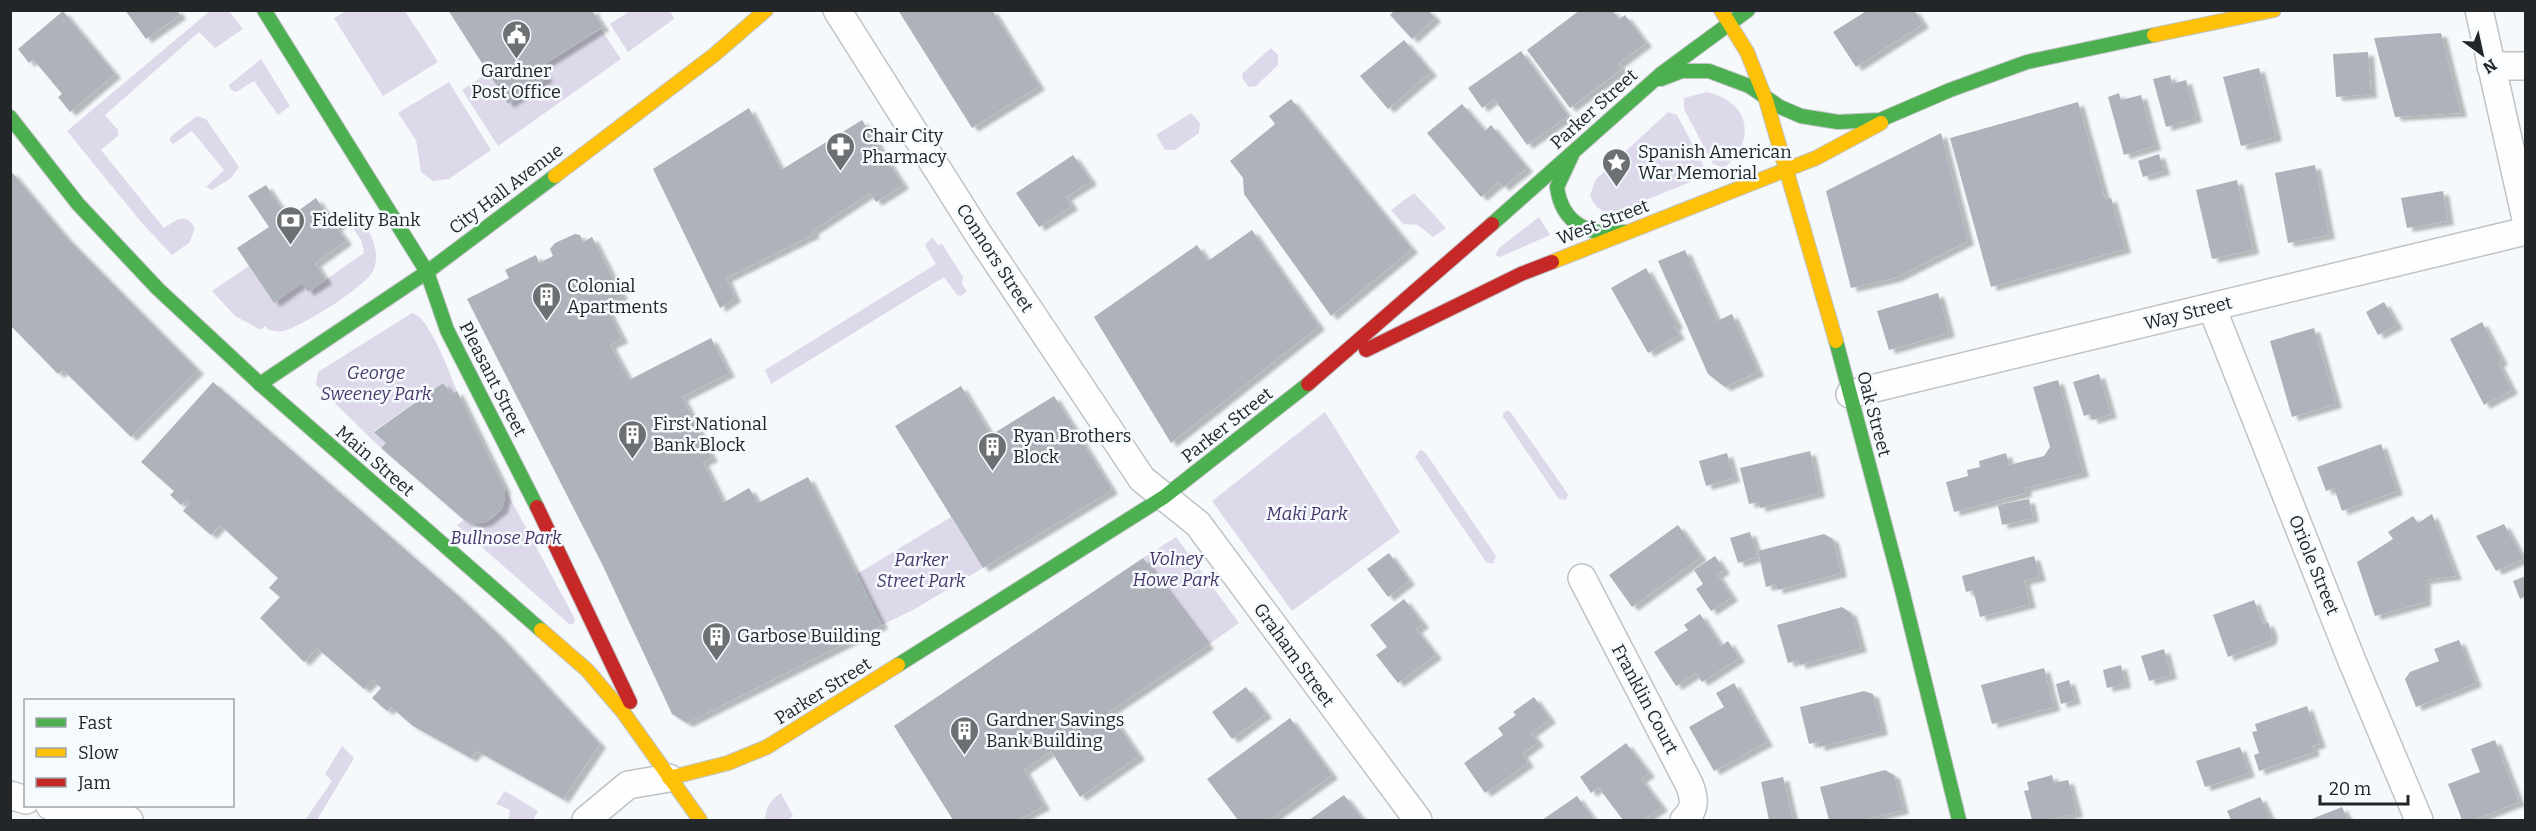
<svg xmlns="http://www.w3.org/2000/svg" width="2536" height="831" font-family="Bitter,serif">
<defs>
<filter id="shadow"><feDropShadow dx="6" dy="4" stdDeviation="1.5" flood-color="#0004"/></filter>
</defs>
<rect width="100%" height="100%" fill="#f6f9fc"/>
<g fill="#ddd9eb">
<path d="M211,10L229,11L243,29L215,48L199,32L105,115L118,130V136L101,150L164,228C177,220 186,211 195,229L189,243L172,255L141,222L67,131Z"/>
<polygon points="346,11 405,11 438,62 383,96 334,18"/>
<polygon points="630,11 670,11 674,19 628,52 610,24"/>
<polygon points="601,29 621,59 498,146 462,90 488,73 508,104 547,78 540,67"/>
<polygon points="1271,48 1278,55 1278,65 1256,86 1249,87 1242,78 1243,73"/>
<polygon points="261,59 290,106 278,115 254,81 236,92 231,90 229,85"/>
<polygon points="449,82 491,150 449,179 433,181 421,172 416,140 398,113"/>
<path d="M1707,92C1750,102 1757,140 1724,168L1713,164L1684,109V98Z"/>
<path d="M1668,112L1677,115L1705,168L1703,177L1616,212C1603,214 1594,208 1590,195L1596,179Z"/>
<polygon points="1191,113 1200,123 1199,133 1175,150 1165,150 1156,135"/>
<polygon points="197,116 206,119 239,167 231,178 212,190 206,187 224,170 192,131 173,144 170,141 170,137"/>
<polygon points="1414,193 1446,228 1433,237 1418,225 1403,224 1391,210"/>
<path d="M359,214C369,231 381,248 374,269C368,286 301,327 283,331C279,332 274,331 269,330L265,326L261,330L235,316L212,291L249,266L274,303L302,283L308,292L364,253L362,242L348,220Z"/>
<polygon points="1539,217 1550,235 1500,257 1495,255 1499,248"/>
<polygon points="932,237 938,245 942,244 963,277 962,284 967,291 961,296 957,295 944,277 771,384 765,370 936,264 925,245"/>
<path d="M412,313C429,316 450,374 457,391L452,394L443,383L374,431L386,443L381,448C359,428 338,405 316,385L318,372Z"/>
<polygon points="1509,410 1568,494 1566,500 1559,499 1503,417 1503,413"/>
<polygon points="1325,412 1400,532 1292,611 1212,501"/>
<polygon points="1420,450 1425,452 1496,556 1493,564 1486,562 1415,457"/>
<path d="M504,487L575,619L574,624H569L457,525L464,520C489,529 507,513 504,487Z"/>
<polygon points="951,517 983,568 915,609 882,625 857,574"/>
<polygon points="1176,537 1239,623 1208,645 1143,558"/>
<polygon points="342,746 354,758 317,820 305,820 332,781 325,774"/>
<polygon points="505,791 538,811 533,820 508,820 510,810 496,804"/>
<path d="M781,793L793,816L788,820H765C765,808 771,799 781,793Z"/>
</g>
<g fill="#aeb2ba" filter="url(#shadow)">
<polygon points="125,10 177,10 180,15 146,39"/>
<polygon points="448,10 596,10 593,12 603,27 540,67 547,78 508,104"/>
<polygon points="898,10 992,10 1039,86 972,128"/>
<polygon points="1395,10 1428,10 1435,18 1412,39 1390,15"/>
<polygon points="1580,10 1612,10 1619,19 1625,15 1646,43 1618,64 1622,69 1570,108 1527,50"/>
<polygon points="1868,10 1914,10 1923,24 1856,67 1833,32"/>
<polygon points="63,11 115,74 70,112 58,97 62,94 33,59 29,63 18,49"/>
<polygon points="2441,33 2461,113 2395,117 2374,38"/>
<polygon points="1404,40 1431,72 1388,109 1360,76"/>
<polygon points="1521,51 1568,116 1527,145 1494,99 1482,108 1468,88"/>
<polygon points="2368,52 2371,94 2336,97 2333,54"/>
<polygon points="2259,68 2276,137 2241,146 2223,77"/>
<polygon points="2170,75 2172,84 2186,80 2196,118 2166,127 2153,79"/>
<polygon points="2119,93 2121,100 2141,95 2155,146 2124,155 2108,97"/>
<polygon points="1291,99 1412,249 1331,316 1244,194 1243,178 1230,161 1275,124 1269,116"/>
<polygon points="2078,102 2105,199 2111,198 2125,249 1991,287 1950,138"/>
<polygon points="1462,104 1485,131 1491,125 1527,168 1503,187 1499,182 1481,197 1427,133"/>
<polygon points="749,108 781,170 862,120 903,185 876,202 870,193 812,231 814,234 726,278 735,298 720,308 653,169"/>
<polygon points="1941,133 1968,241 1895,278 1851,288 1826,191"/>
<polygon points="2159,154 2164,171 2143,177 2138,161"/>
<polygon points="1073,155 1091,181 1066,197 1072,206 1039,227 1016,193"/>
<polygon points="2315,165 2329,235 2288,243 2275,173"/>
<polygon points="10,170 66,237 198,370 131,437 63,370 58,374 10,325"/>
<polygon points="2237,180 2253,250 2212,259 2196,190"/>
<polygon points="266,185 288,218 316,198 328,216 334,212 340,219 342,222 336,227 346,241 315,263 326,280 308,292 302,283 274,303 237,248 269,227 248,196"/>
<polygon points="2443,191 2448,221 2407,228 2401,198"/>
<polygon points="1252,230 1319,326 1171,443 1094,317 1197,245 1208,261"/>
<polygon points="575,234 580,235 583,242 592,237 622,296 605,305 622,339 610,345 629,380 711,338 729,373 682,397 712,458 703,462 723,503 749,488 758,503 808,477 882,625 687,723 672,714 602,564 467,299 509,278 505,270 536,255 539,263 553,256 550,249 555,243"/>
<polygon points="1685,250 1717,321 1732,314 1758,372 1725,387 1708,374 1658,261"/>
<polygon points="1646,268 1677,324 1674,327 1679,335 1648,353 1611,288"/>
<polygon points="1938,293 1949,333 1889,350 1877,311"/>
<polygon points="2384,302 2397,325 2378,335 2366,312"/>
<polygon points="2482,322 2502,361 2498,363 2512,390 2484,405 2450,339"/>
<polygon points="2314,328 2336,404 2292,417 2270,341"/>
<polygon points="2099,374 2111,414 2092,420 2090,414 2084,416 2073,382"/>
<polygon points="2058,380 2083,473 2025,488 2026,493 1954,512 1946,482 1968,476 1967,470 1980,467 1979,461 2006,453 2009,465 2044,456 2050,447 2033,387"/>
<polygon points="213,382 457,595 498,634 600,744 563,799 477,751 471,758 413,726 391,707 387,711 372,698 381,688 373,680 364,689 317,648 304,662 260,618 280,597 269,588 278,578 220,525 211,535 183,511 190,503 186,500 181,505 170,495 174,491 141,462"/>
<polygon points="443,383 452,394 457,391 504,487 505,498 502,509 486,522 475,524 464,520 381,448 386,443 374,432"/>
<polygon points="961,386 991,435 1054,396 1112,490 983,568 895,426"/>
<polygon points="2381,444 2397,491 2342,511 2334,488 2326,491 2317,467"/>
<polygon points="1810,451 1819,493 1760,508 1758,502 1749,504 1740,468"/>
<polygon points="1727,453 1734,478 1706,486 1699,461"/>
<polygon points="2029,499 2033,518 2002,525 1998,505"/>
<polygon points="2432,514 2456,576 2425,580 2425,602 2375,616 2357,562 2393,539 2388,532 2413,516 2418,523"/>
<polygon points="2504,524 2523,559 2496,571 2476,536"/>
<polygon points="1678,525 1701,557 1632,607 1609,575"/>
<polygon points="1750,532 1758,557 1738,563 1730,538"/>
<polygon points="1824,534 1833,539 1841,573 1777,590 1776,584 1766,587 1758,551"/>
<polygon points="1389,553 1409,581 1388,597 1367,569"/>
<polygon points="1715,556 1724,570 1717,574 1732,597 1711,611 1696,589 1703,584 1694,570"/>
<polygon points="2034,556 2040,577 2024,581 2030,604 1980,617 1973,590 1966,592 1962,576"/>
<polygon points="1143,558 1208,645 1109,712 1139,756 1080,797 1051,751 1024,770 1044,806 1018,820 953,820 894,726"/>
<polygon points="2526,576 2526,596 2520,599 2513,581"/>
<polygon points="1404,599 1423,624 1416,629 1436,655 1398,683 1376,655 1387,647 1370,625"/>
<polygon points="2254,600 2263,624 2268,622 2272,634 2270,641 2228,657 2213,615"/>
<polygon points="1842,607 1851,613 1861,648 1800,665 1798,660 1788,663 1777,625"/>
<polygon points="1700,614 1721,646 1728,641 1739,658 1702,682 1696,673 1676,686 1654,652 1688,630 1684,625"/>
<polygon points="2459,640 2476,683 2416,707 2405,679 2410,672 2439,661 2434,649"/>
<polygon points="2164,649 2171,675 2149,681 2141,656"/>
<polygon points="2121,665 2125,684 2107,688 2103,670"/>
<polygon points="2044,668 2054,707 1992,724 1981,685"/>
<polygon points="2069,680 2075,700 2061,704 2056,684"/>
<polygon points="1734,683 1767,742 1714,771 1689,727 1724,707 1716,693"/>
<polygon points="1246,687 1266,714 1232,739 1212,712"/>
<polygon points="1864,691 1873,694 1882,731 1819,747 1818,742 1809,744 1800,707"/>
<polygon points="1534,697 1550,719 1531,733 1538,742 1522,754 1528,763 1485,793 1464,763 1503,735 1498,728 1516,715 1513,712"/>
<polygon points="2307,706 2320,744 2312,746 2314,752 2259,771 2254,755 2259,753 2252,732 2257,731 2255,724"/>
<polygon points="1290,718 1332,775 1269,820 1238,820 1207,779"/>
<polygon points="2495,740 2519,802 2473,820 2462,820 2448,784 2480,772 2471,749"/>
<polygon points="1626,743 1649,773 1641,779 1662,807 1643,820 1623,820 1598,787 1591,793 1580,777"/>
<polygon points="2240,747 2249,773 2205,787 2196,761"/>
<polygon points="1885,770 1894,775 1903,810 1863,820 1829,820 1820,787"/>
<polygon points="2052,775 2054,783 2068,780 2077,813 2049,820 2032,820 2024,791 2029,790 2027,782"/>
<polygon points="1783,777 1793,820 1769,820 1761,782"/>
<polygon points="1344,795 1363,820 1309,820"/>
<polygon points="1577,796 1594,820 1542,820"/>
<polygon points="2260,797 2271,820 2231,820 2227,811"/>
<polygon points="2342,807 2348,820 2309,820"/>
</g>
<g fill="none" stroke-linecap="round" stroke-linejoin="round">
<defs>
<g id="street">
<polyline points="837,10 979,235 1142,479 1198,524 1418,820"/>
<polyline points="2479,10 2526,219"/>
<polyline points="2491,66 2526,66"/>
<polyline points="2212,308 2352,661 2419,820"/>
<polyline points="1850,394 2526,231"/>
<path d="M1582,578L1689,784C1695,798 1696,809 1684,820"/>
<polyline points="10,795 26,800"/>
<polyline points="50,806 129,820"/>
<polyline points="586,820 628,785 669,778"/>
</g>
<g id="fast">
<polyline points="264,10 427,272 447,330 537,507"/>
<polyline points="1661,79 1682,71 1709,71 1749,86 1780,107 1801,116 1838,122 1880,120 1950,90 2027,62 2154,35"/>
<polyline points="10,117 78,204 158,289 260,384 541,630"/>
<path d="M1572,155L1557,187C1562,225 1591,237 1625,232"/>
<polyline points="1492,224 1661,74 1748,10"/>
<polyline points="1836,341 1901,586 1959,820"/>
<polyline points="260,384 427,272 555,176"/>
<polyline points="898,665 1164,497 1308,384"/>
</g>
<g id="slow">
<polyline points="1721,10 1747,52 1766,100 1836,341"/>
<polyline points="2154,35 2274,10"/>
<polyline points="555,176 714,55 766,10"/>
<polyline points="1552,262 1816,158 1881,123"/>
<polyline points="541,630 587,670 623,712 700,820"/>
<polyline points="669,778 728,763 767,747 898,665"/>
</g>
<g id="jam">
<polyline points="1366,350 1521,274 1552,262"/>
<polyline points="1308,384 1492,224"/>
<polyline points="537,507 630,702"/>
</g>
</defs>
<use href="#street" stroke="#c0c3c5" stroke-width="30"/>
<use href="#fast" stroke="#c0c3c5" stroke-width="16"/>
<use href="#slow" stroke="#c0c3c5" stroke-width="16"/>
<use href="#jam" stroke="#c0c3c5" stroke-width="16"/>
<use href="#street" stroke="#fefeff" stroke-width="27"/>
<use href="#fast" stroke="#4caf50" stroke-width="14"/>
<use href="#slow" stroke="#ffc107" stroke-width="14"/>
<use href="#jam" stroke="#c62828" stroke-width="14"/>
</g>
<defs>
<symbol id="civic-pin" viewBox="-11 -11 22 30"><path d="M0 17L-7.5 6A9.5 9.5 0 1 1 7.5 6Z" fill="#6c7072" stroke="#f4fafe"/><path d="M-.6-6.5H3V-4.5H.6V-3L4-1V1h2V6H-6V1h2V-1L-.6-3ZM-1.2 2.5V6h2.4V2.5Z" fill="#fff"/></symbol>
<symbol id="pharmacy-pin" viewBox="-11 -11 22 30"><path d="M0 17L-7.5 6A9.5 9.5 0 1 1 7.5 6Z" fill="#6c7072" stroke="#f4fafe"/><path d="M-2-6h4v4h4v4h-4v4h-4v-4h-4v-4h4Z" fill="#fff"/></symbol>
<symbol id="sight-pin" viewBox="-11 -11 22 30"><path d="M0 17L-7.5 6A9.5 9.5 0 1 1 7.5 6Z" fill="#6c7072" stroke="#f4fafe"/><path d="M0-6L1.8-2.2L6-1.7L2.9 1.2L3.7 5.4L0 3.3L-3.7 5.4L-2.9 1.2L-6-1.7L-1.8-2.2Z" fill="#fff"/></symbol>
<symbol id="bank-pin" viewBox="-11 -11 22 30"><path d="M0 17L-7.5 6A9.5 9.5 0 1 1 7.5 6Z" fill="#6c7072" stroke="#f4fafe"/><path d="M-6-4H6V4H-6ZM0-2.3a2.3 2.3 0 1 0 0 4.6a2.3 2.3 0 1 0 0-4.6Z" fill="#fff"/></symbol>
<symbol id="building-pin" viewBox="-11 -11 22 30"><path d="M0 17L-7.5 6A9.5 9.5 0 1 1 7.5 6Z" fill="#6c7072" stroke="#f4fafe"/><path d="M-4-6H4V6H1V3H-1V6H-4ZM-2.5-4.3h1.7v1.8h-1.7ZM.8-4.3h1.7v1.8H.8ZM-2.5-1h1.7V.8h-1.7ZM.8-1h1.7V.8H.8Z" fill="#fff"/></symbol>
</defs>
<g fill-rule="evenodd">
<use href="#civic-pin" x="500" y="18" width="33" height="45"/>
<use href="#pharmacy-pin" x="824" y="130" width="33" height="45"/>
<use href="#sight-pin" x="1600" y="146" width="33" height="45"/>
<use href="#bank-pin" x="274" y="204" width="33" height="45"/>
<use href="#building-pin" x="530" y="280" width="33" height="45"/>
<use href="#building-pin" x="616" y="418" width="33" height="45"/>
<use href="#building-pin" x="976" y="430" width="33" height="45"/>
<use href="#building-pin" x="700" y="620" width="33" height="45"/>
<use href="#building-pin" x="948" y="714" width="33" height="45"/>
</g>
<g text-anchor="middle" stroke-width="5" stroke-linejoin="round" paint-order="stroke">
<g font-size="18" fill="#222628" stroke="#f4fafe" text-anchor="start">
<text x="516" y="77" text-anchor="middle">Gardner<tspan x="516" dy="21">Post Office</tspan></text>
<text x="862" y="142">Chair City<tspan x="862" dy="21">Pharmacy</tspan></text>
<text x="1638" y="158">Spanish American<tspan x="1638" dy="21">War Memorial</tspan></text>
<text x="312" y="226">Fidelity Bank</text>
<text x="567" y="292">Colonial<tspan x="567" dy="21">Apartments</tspan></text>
<text x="653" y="430">First National<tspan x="653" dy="21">Bank Block</tspan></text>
<text x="1013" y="442">Ryan Brothers<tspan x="1013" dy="21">Block</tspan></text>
<text x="737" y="642">Garbose Building</text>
<text x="986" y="726">Gardner Savings<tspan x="986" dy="21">Bank Building</tspan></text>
</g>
<g font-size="18" fill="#222628" stroke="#f4fafe">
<text transform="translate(1594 109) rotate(-42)" y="6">Parker Street</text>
<text transform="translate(506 189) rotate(-37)" y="6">City Hall Avenue</text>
<text transform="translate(1603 222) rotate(-21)" y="6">West Street</text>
<text transform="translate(995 258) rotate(57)" y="6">Connors Street</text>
<text transform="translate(2188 313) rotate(-14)" y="6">Way Street</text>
<text transform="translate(493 379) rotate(63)" y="6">Pleasant Street</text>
<text transform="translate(1874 414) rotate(75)" y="6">Oak Street</text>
<text transform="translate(1227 425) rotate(-38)" y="6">Parker Street</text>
<text transform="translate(375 461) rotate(41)" y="6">Main Street</text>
<text transform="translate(2314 565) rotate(68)" y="6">Oriole Street</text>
<text transform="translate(1294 655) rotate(54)" y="6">Graham Street</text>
<text transform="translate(823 691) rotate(-32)" y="6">Parker Street</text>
<text transform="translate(1645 699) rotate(62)" y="6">Franklin Court</text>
</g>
<g font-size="18" font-style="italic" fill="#4a3769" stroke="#f4fafe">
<text x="376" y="379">George<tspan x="376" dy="21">Sweeney Park</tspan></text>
<text x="1307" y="520">Maki Park</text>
<text x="506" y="544">Bullnose Park</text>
<text x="1176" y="565">Volney<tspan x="1176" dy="21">Howe Park</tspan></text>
<text x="921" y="566">Parker<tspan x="921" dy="21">Street Park</tspan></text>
</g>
</g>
<rect width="2536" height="831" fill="none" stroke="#222628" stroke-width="24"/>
<rect x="24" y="699" width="210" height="108" fill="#f4fafe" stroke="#a0a5a8" stroke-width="1.5"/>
<rect x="36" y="718" width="30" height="9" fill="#4caf50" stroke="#a0a5a8" stroke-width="1.5"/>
<text x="78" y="729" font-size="18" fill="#222628">Fast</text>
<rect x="36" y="748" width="30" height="9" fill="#ffc107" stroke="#a0a5a8" stroke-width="1.5"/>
<text x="78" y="759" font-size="18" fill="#222628">Slow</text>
<rect x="36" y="778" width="30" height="9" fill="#c62828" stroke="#a0a5a8" stroke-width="1.5"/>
<text x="78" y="789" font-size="18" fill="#222628">Jam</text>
<g transform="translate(2482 54) rotate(147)" stroke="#f4fafe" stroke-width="4.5" paint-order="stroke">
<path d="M0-4.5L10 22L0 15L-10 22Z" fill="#222628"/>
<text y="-9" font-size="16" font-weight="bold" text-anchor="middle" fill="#222628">N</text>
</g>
<path d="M2320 795v9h88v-9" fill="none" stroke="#222628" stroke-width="3"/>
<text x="2329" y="795" font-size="18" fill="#222628" stroke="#f4fafe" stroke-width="4.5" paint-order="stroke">20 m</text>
</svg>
